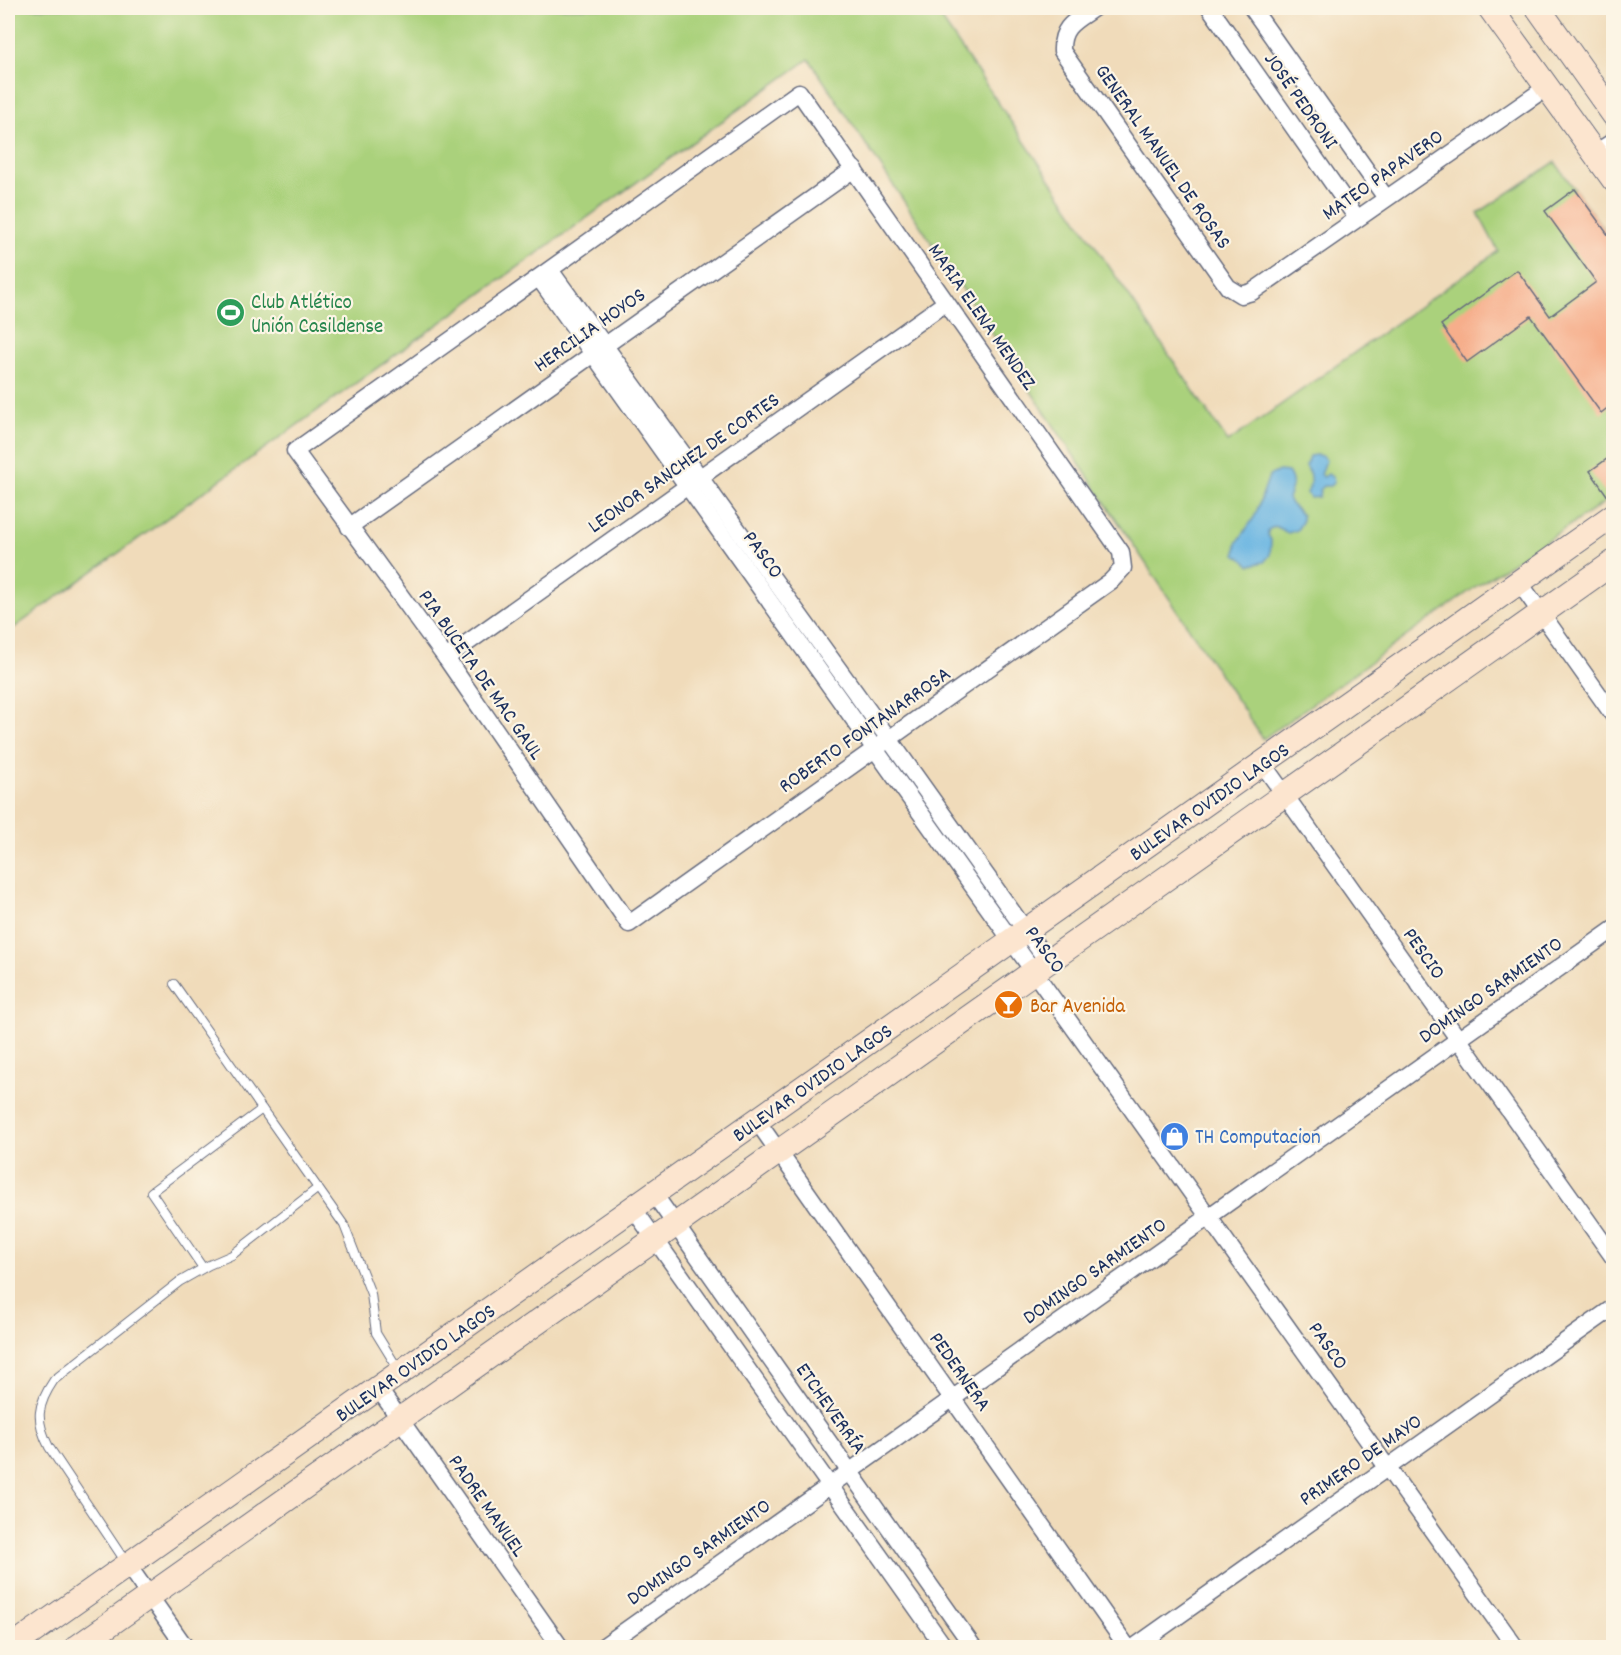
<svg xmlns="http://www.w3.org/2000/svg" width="1621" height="1655" font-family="Dekko,sans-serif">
<rect width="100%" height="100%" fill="#fcf5e5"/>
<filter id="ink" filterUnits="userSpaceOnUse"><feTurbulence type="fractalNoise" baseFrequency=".0167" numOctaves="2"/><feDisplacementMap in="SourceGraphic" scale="12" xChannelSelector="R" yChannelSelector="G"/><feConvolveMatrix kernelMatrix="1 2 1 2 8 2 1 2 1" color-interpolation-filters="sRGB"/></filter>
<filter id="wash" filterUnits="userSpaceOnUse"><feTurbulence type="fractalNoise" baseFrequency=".008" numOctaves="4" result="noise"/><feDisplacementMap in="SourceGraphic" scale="24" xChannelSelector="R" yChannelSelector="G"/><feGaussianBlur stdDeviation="1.35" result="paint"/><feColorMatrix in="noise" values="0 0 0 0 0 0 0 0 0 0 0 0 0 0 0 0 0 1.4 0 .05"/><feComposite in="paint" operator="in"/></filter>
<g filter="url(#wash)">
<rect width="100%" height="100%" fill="#f0dbba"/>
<polygon fill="#aad17c" stroke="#62806d" stroke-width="1.5" points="8,8 934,8 1228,442 1498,251 1478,213 1555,162 1613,242 1613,497 1478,585 1263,739 809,59 8,632"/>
<g fill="#69b5e2" stroke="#4272a0" stroke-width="1.5">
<path d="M1316,455L1322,456L1326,460L1321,475L1324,477L1328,474L1333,478L1334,482L1330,486H1323L1320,489L1319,497L1310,498L1307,493C1312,485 1311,473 1306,466L1309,456Z"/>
<path d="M1279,471L1288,472C1295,482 1292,488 1288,498L1291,504L1302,515V522L1297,530L1288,533L1275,526L1268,530V535L1271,540L1270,555L1264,562L1250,565L1236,554L1237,543L1255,516L1269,476Z"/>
</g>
<g id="blocks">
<g fill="#f6ae8b">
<polygon points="1575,189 1614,243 1614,403 1601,413 1531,316 1467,362 1441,325 1517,270 1550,316 1596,282 1545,211"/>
<polygon points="1614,454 1614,501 1611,501 1590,471"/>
</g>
</g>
</g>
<g filter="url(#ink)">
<use href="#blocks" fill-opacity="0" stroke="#666b7e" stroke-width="1.5"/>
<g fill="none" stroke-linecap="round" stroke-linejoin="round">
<defs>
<g id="lane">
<polyline points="174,984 344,1225 371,1294 376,1333 400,1372"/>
<polyline points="203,1268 151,1192 262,1109"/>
<path d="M127,1564L49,1447C35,1420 37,1405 54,1380L179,1282L209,1265L232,1255L318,1188"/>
</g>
<g id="street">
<path d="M1094,8C1075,21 1061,26 1062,51L1228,287L1241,295L1252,292L1547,87"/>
<polyline points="1210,8 1357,218"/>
<polyline points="1252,8 1386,198"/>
<polygon points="799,92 1121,552 1123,568 1111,581 629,924 446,658 295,451"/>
<polyline points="1595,153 1614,141"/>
<polyline points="550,270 889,739 1048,962"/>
<polyline points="539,278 1516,1648"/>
<polyline points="349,527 854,169"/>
<polyline points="1519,582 1614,716"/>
<polyline points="446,658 945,303"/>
<polyline points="1262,763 1614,1258"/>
<polyline points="757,1121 1128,1648"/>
<polyline points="654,1194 974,1648"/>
<polyline points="633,1208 945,1648"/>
<polyline points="378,1388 561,1648"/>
<polyline points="127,1564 186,1648"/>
<polyline points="601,1648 1614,929"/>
<polyline points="1133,1648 1614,1307"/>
</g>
<g id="secondary">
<polyline points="1490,8 1614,180"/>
<polyline points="1538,8 1614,115"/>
<polyline points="10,1648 1614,515"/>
<polyline points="76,1648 1614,562"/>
</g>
</defs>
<use href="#lane" stroke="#666b7e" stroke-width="10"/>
<use href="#street" stroke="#666b7e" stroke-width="19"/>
<use href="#secondary" stroke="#666b7e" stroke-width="26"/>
<use href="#lane" stroke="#fff" stroke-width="8"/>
<use href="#street" stroke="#fff" stroke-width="16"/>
<use href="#secondary" stroke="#fce5cf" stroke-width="24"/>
</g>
</g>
<defs>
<symbol id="stadium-disc" viewBox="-11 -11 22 22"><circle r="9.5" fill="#2e9e5b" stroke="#fcf5e5"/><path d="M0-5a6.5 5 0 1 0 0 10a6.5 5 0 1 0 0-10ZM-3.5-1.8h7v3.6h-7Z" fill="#fff"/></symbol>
<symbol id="bar-disc" viewBox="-11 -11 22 22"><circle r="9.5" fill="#e8710a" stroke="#fcf5e5"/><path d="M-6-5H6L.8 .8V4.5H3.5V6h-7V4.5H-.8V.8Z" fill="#fff"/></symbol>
<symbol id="shop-disc" viewBox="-11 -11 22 22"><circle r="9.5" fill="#3f7fe0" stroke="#fcf5e5"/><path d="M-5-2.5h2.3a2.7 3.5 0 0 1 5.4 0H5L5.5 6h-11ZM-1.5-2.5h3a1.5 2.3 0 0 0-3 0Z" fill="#fff"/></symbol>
</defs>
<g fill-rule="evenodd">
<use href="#stadium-disc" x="214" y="296" width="33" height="33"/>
<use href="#bar-disc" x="992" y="988" width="33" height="33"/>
<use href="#shop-disc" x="1158" y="1120" width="33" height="33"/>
</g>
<g text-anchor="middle" stroke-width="4.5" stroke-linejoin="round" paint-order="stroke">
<g font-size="21" fill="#1b2f5e" stroke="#fcf5e5">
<text transform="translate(1302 100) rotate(55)" y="7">JOSÉ PEDRONI</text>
<text transform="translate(1164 156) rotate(55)" y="7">GENERAL MANUEL DE ROSAS</text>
<text transform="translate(1382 174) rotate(-35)" y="7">MATEO PAPAVERO</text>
<text transform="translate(983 316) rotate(55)" y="7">MARIA ELENA MENDEZ</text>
<text transform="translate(589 329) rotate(-35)" y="7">HERCILIA HOYOS</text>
<text transform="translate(683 462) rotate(-35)" y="7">LEONOR SANCHEZ DE CORTES</text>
<text transform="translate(764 554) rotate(54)" y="7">PASCO</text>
<text transform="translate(482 674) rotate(55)" y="7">PIA BUCETA DE MAC GAUL</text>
<text transform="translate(864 729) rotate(-35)" y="7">ROBERTO FONTANARROSA</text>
<text transform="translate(1209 801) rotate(-35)" y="7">BULEVAR OVIDIO LAGOS</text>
<text transform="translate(1046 949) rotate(54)" y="7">PASCO</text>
<text transform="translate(1425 953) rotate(55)" y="7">PESCIO</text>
<text transform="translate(1490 989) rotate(-35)" y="7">DOMINGO SARMIENTO</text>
<text transform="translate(812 1082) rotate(-35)" y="7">BULEVAR OVIDIO LAGOS</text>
<text transform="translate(1094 1270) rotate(-35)" y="7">DOMINGO SARMIENTO</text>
<text transform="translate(1329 1345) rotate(55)" y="7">PASCO</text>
<text transform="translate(415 1362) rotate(-35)" y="7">BULEVAR OVIDIO LAGOS</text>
<text transform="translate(961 1371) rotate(55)" y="7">PEDERNERA</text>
<text transform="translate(832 1408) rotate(55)" y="7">ETCHEVERRÍA</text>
<text transform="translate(1360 1459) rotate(-35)" y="7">PRIMERO DE MAYO</text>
<text transform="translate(488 1505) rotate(55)" y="7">PADRE MANUEL</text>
<text transform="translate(698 1551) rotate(-35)" y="7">DOMINGO SARMIENTO</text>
</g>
<g font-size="21" fill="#27864d" stroke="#fcf5e5" text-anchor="start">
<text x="251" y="308">Club Atlético<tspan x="251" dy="24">Unión Casildense</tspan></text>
</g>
<g font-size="21" fill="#c56008" stroke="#fcf5e5" text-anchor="start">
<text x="1030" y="1012">Bar Avenida</text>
</g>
<g font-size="21" fill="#366cbe" stroke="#fcf5e5" text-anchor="start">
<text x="1195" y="1143">TH Computacion</text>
</g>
</g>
<rect width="1621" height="1655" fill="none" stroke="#fcf5e5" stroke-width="30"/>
</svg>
